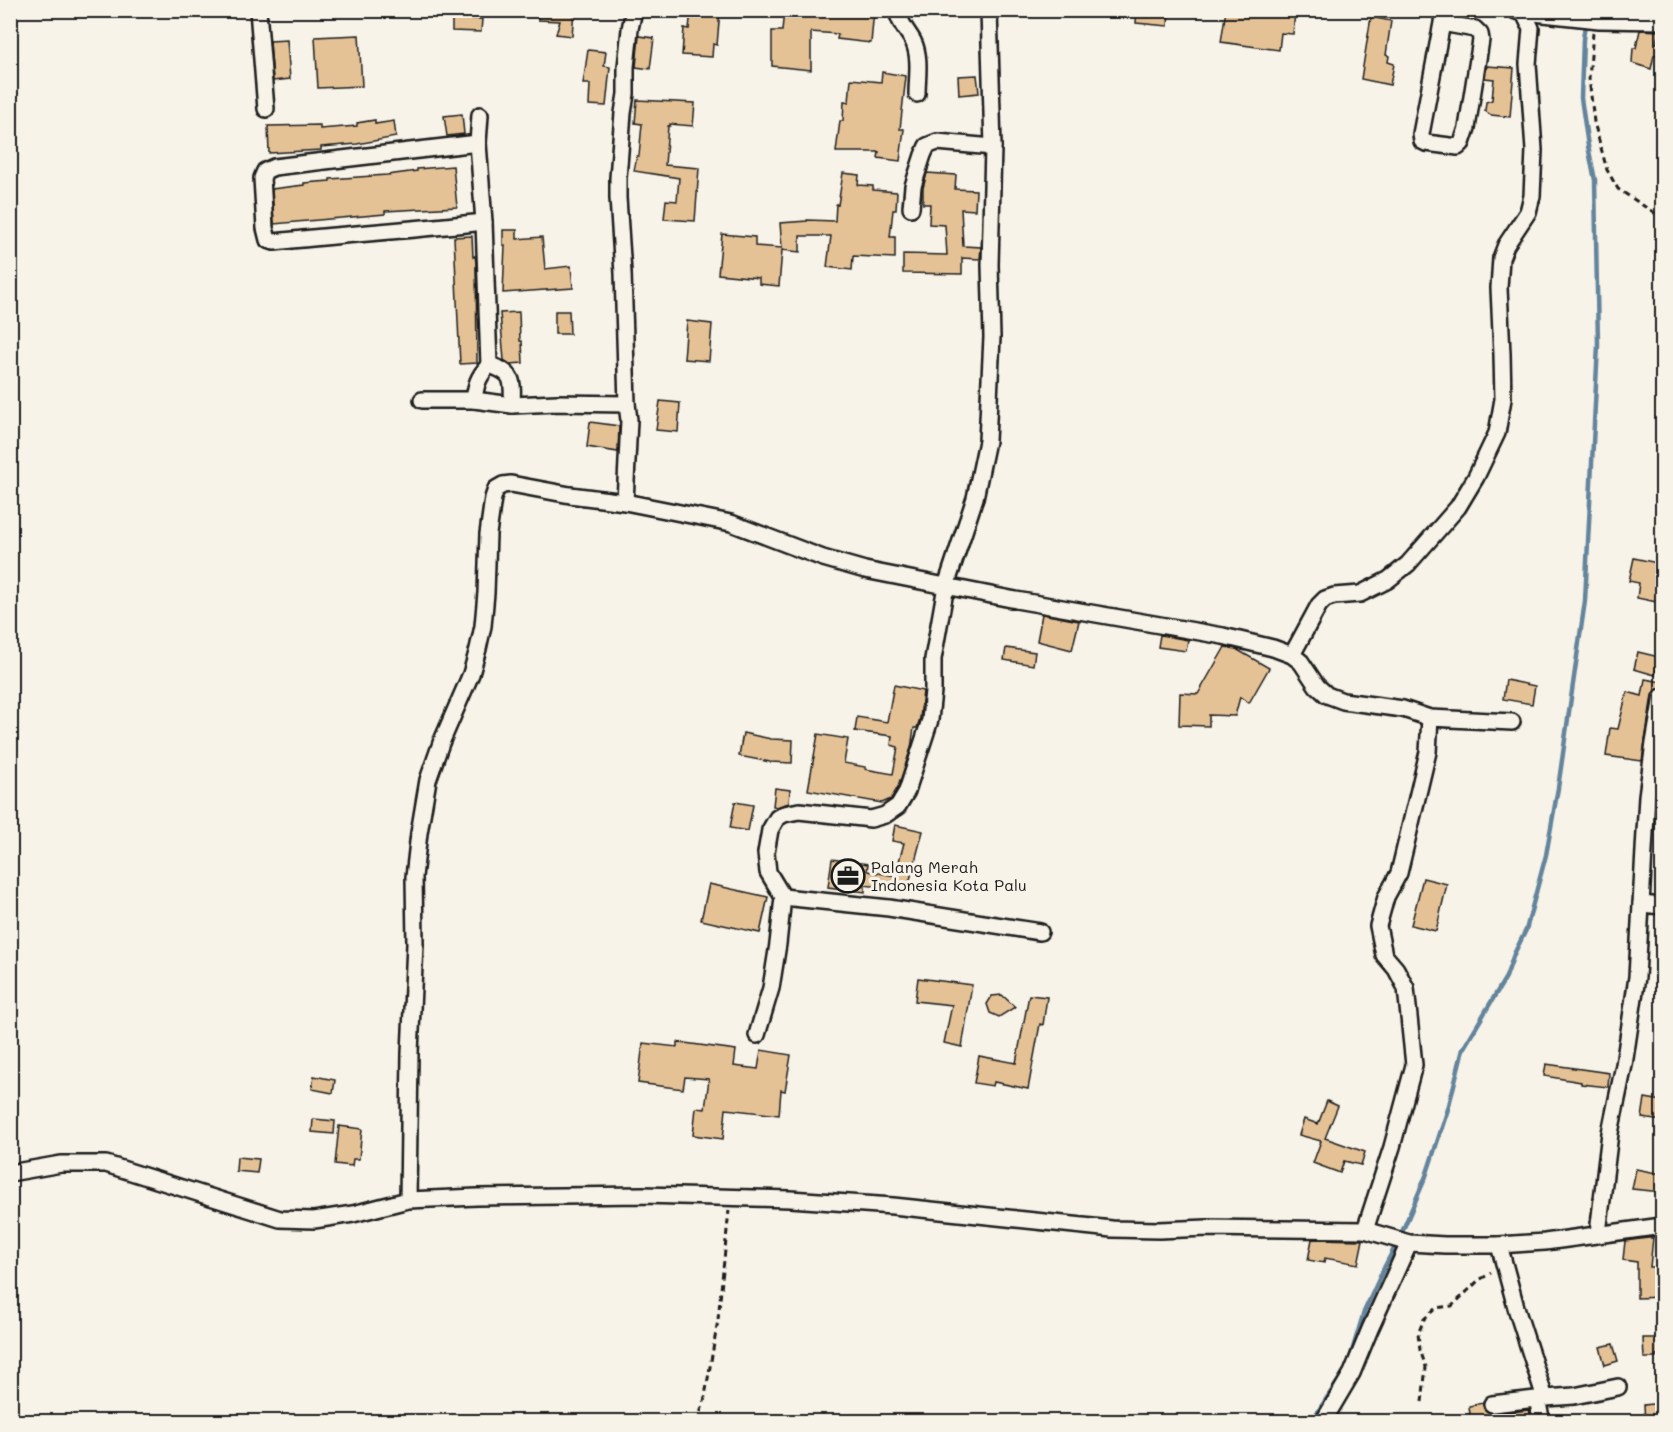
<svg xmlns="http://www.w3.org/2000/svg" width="1673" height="1432" font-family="Mali,sans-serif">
<rect width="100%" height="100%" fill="#f7f3e8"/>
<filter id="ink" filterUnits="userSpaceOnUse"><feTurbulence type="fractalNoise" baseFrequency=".0167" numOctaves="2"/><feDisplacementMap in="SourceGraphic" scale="12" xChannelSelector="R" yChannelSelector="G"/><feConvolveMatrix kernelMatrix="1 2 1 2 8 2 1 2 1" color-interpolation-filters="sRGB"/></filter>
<g filter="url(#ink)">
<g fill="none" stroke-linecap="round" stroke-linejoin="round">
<g stroke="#63849c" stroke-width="4.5">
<polyline points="1350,1358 1364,1312 1385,1266 1399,1239 1426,1176 1448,1109 1463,1049 1506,977 1514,954 1526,930 1546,855 1558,788 1585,601 1598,345 1595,180 1588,146 1581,98 1583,39 1587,10"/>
<polyline points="1311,1422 1346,1369"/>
</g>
</g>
<g fill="#e5c296" stroke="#1c1c1c" stroke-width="1.5">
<polygon points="538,10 574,10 572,36 556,34 560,21 538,20"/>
<polygon points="691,10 720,10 717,45 713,44 712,57 682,55 684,28 689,29"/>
<polygon points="784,10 874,10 871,43 837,39 838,34 811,32 811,70 772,66 772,31 782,31"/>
<polygon points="1137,10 1169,10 1168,26 1136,23"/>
<polygon points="1226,10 1278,10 1295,12 1293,34 1281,33 1279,50 1221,42"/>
<polygon points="1371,17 1391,21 1386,55 1389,56 1388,62 1394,64 1390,85 1361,79"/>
<polygon points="452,18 482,19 481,32 452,31"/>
<polygon points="1640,30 1659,31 1656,43 1662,43 1662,54 1654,55 1651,69 1632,63 1633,48 1636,48"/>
<polygon points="359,35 362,86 318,88 315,37"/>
<polygon points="639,36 654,38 650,69 636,67"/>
<polygon points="287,40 290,79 273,81 270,41"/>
<polygon points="588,50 606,52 604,66 610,67 606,106 589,105 590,84 583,84"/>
<polygon points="1487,66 1514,68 1510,117 1491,115 1485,111 1486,102 1492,100 1494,79 1485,78"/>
<polygon points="882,72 906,76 900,129 904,129 900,161 878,158 879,152 836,152 840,121 843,121 844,101 849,102 851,79 881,82"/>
<polygon points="977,75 979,93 959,95 958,76"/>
<polygon points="637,100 695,103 693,126 670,124 670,126 668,126 665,165 699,168 695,221 664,219 666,200 677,201 679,178 634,171 637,156 639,156 642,124 635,123"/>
<polygon points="462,114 464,134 447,136 444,116"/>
<polygon points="375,120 375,124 394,121 396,137 357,144 321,147 321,150 269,153 268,126 320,125 320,129 357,126 357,123"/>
<polygon points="453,166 457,207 385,211 385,214 274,224 272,189 304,185 304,183 330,181 330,179 387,175 417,171 417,169"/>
<polygon points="843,173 859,175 858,185 873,186 873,190 897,192 896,210 893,210 890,237 895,237 895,258 853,256 852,270 827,267 831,236 800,236 800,252 782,250 779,286 759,284 759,278 718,274 722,234 755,237 755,246 782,248 780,223 807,221 807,220 835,221 836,204 838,205"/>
<polygon points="927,173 956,175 955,189 976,190 975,210 961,209 963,246 981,247 980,259 962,258 962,274 903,273 903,254 947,255 945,225 929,224 930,204 923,204 923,188"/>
<polygon points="503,230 517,230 517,239 542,237 545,269 571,266 573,288 503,293 505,245 503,245"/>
<polygon points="472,236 473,257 475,256 476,263 477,363 460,364 454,237"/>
<polygon points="555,311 569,311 570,334 555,334"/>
<polygon points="519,312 520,341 522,341 523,363 510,364 504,360 500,313"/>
<polygon points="687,321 712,324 709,361 684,359"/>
<polygon points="660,401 680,403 678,432 656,430"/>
<polygon points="590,422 619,426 618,452 587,447"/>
<polygon points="1634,558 1662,564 1662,588 1659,587 1657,602 1637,598 1639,583 1629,581"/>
<polygon points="1042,614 1079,621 1072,650 1037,641"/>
<polygon points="1160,635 1188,640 1186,651 1158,647"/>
<polygon points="1225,647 1236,649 1269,668 1249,703 1240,697 1235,716 1209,715 1209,726 1179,725 1180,693 1198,694"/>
<polygon points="1006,648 1035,652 1033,665 1004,660"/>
<polygon points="1638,652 1659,657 1655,675 1634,669"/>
<polygon points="1645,679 1662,682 1661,688 1655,690 1652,695 1642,761 1606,756 1610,728 1618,729 1627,692 1642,696"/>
<polygon points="1506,680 1535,686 1532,704 1503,699"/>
<polygon points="894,685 923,691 920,718 917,728 914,728 911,748 898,787 891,799 882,803 808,790 818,734 848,739 844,763 865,767 865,769 893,774 898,747 891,745 892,736 855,731 857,717 887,722"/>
<polygon points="743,733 771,739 793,740 792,763 770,762 739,756"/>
<polygon points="775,788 790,790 789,803 777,807 773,806"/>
<polygon points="735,802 753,805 748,831 730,828"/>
<polygon points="895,825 923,831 907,891 865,885 865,892 828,887 832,859 868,864 867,871 895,876 904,843 892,841"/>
<polygon points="1423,878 1447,884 1436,931 1411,925"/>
<polygon points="709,884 768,897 760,933 701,920"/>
<polygon points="918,978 972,985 962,1047 944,1043 952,1005 915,1001"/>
<polygon points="1002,995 1015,1007 999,1017 990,1013 987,1004 992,996"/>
<polygon points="1029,995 1047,997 1043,1025 1040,1024 1028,1089 994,1082 993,1086 974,1083 979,1056 1016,1063"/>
<polygon points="677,1042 736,1050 734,1066 758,1069 761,1050 791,1055 785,1091 781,1090 779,1115 726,1109 723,1139 693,1135 696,1108 705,1109 709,1079 685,1077 683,1089 638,1083 643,1043 677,1047"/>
<polygon points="1546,1064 1609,1073 1608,1087 1581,1084 1581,1082 1544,1076"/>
<polygon points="314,1076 335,1080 333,1093 312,1089"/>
<polygon points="1645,1098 1662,1101 1662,1121 1642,1118"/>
<polygon points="1327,1101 1338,1106 1325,1138 1365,1152 1361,1165 1344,1161 1340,1173 1313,1163 1321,1141 1299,1135 1304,1119 1318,1124"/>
<polygon points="313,1119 335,1121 334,1134 312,1132"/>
<polygon points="339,1126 362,1129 359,1159 353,1159 352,1166 335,1164"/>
<polygon points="237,1157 259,1159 257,1173 236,1171"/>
<polygon points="1636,1169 1662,1174 1662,1192 1632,1189"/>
<polygon points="1648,1238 1653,1238 1650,1267 1662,1267 1662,1297 1637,1298 1637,1262 1623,1260 1625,1241"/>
<polygon points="1312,1239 1363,1240 1358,1264 1325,1258 1324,1263 1308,1260"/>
<polygon points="1643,1338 1662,1338 1662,1354 1656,1355 1656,1358 1644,1358"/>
<polygon points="1613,1344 1618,1361 1605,1365 1600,1347"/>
<polygon points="1482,1403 1485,1410 1493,1414 1529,1410 1532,1422 1468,1422 1467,1415 1470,1414 1469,1406"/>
<polygon points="1662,1403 1662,1422 1645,1422 1644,1405"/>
</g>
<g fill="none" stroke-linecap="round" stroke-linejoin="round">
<defs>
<g id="minor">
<polyline points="258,10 266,109"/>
<path d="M897,10C899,23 907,30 913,41C921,57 917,77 917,94"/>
<polyline points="1516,11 1599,20 1662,21"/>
<polyline points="1442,23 1475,29 1480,34 1481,40 1467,128 1462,143 1458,147 1426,143 1422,141 1421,134 1442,23 1443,10"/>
<path d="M478,143L274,167L265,171L262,178L265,228L268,240L274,242C344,234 414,230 484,222"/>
<polyline points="911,208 913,186 923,155 927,146 937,142 993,147"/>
<path d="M489,365C514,372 513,381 512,405"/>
<polyline points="422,400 474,400 512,405 557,403 627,404 629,420 625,502"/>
<path d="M474,400C476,384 478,377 489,365L484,222L478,143L480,115"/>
<polyline points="627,404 623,273 618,198 618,178 623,113 626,94 626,67 630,29 634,10"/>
<polyline points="1292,655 1319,605 1325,599 1334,596 1360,594 1388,580 1408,564 1458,507 1476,477 1497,433 1503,399 1502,354 1499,288 1501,258 1506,245 1528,212 1532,196 1534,150 1528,64 1531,28 1523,11"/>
<polyline points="783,897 889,908 1040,932"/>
<polyline points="1641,904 1662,906"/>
<polyline points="757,1035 771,988 778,944 783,897 768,872 766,853 770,830 777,818 784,814 799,811 871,819 885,815 898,806 907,791 930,720 933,691 933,659 946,586 975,498 987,441 992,337 990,265 993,147 989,10"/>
<polyline points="10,1173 61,1164 106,1164 280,1219 314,1220 353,1214 408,1200 477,1197 643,1195 790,1199 893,1206 1112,1229 1159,1230 1207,1228 1365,1230 1409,1243 1445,1245 1499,1245 1545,1242 1662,1226"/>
<polyline points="408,1200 410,1053 415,944 414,877 419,833 428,780 441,743 471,674 478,649 483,626 486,593 488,534 493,498 496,489 503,485 511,484 570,495 625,502 731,523 823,558 865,570 1016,600 1223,636 1273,648 1292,655 1301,662 1317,686 1327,695 1343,701 1403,709 1430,718 1512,722"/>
<polyline points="1365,1230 1392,1147 1414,1065 1406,988 1396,969 1384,955 1378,926 1386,897 1399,873 1428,752 1430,718"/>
<polyline points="1598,1233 1610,1133 1624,1065 1637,977 1647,796 1654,743 1662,697"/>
<polyline points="1499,1245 1517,1311 1545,1398 1574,1396 1618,1387"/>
<polyline points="1537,1399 1542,1422"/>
<polyline points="1492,1404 1545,1398"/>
<polyline points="1323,1422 1352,1373 1370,1329 1409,1243"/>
</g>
</defs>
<use href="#minor" stroke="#1c1c1c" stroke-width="20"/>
<g stroke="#1c1c1c" stroke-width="3" stroke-dasharray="6 4.5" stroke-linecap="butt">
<polyline points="1593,33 1589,78 1594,122 1607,170 1618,189 1662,218"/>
<polyline points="1422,1402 1426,1367 1420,1350 1418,1334 1424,1319 1436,1308 1452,1306 1479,1280 1491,1273"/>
<polyline points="697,1422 704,1402 718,1320 729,1210"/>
</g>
<use href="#minor" stroke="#f7f3e8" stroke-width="15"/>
</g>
</g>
<defs>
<symbol id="office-ring" viewBox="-11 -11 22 22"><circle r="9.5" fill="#f7f3e8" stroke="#1c1c1c" stroke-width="1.5"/><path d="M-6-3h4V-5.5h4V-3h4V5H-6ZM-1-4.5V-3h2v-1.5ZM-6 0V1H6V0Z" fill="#1c1c1c"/></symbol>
</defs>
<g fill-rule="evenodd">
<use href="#office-ring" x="829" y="857" width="38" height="38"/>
</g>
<g text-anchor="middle" stroke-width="6" stroke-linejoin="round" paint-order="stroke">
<g font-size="16" fill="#1c1c1c" stroke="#f7f3e8" text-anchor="start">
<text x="871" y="873">Palang Merah<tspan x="871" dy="18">Indonesia Kota Palu</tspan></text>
</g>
</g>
<rect width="1673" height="1432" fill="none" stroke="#f7f3e8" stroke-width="36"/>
<rect x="18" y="18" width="1637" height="1396" fill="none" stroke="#1c1c1c" stroke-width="2" filter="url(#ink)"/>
</svg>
